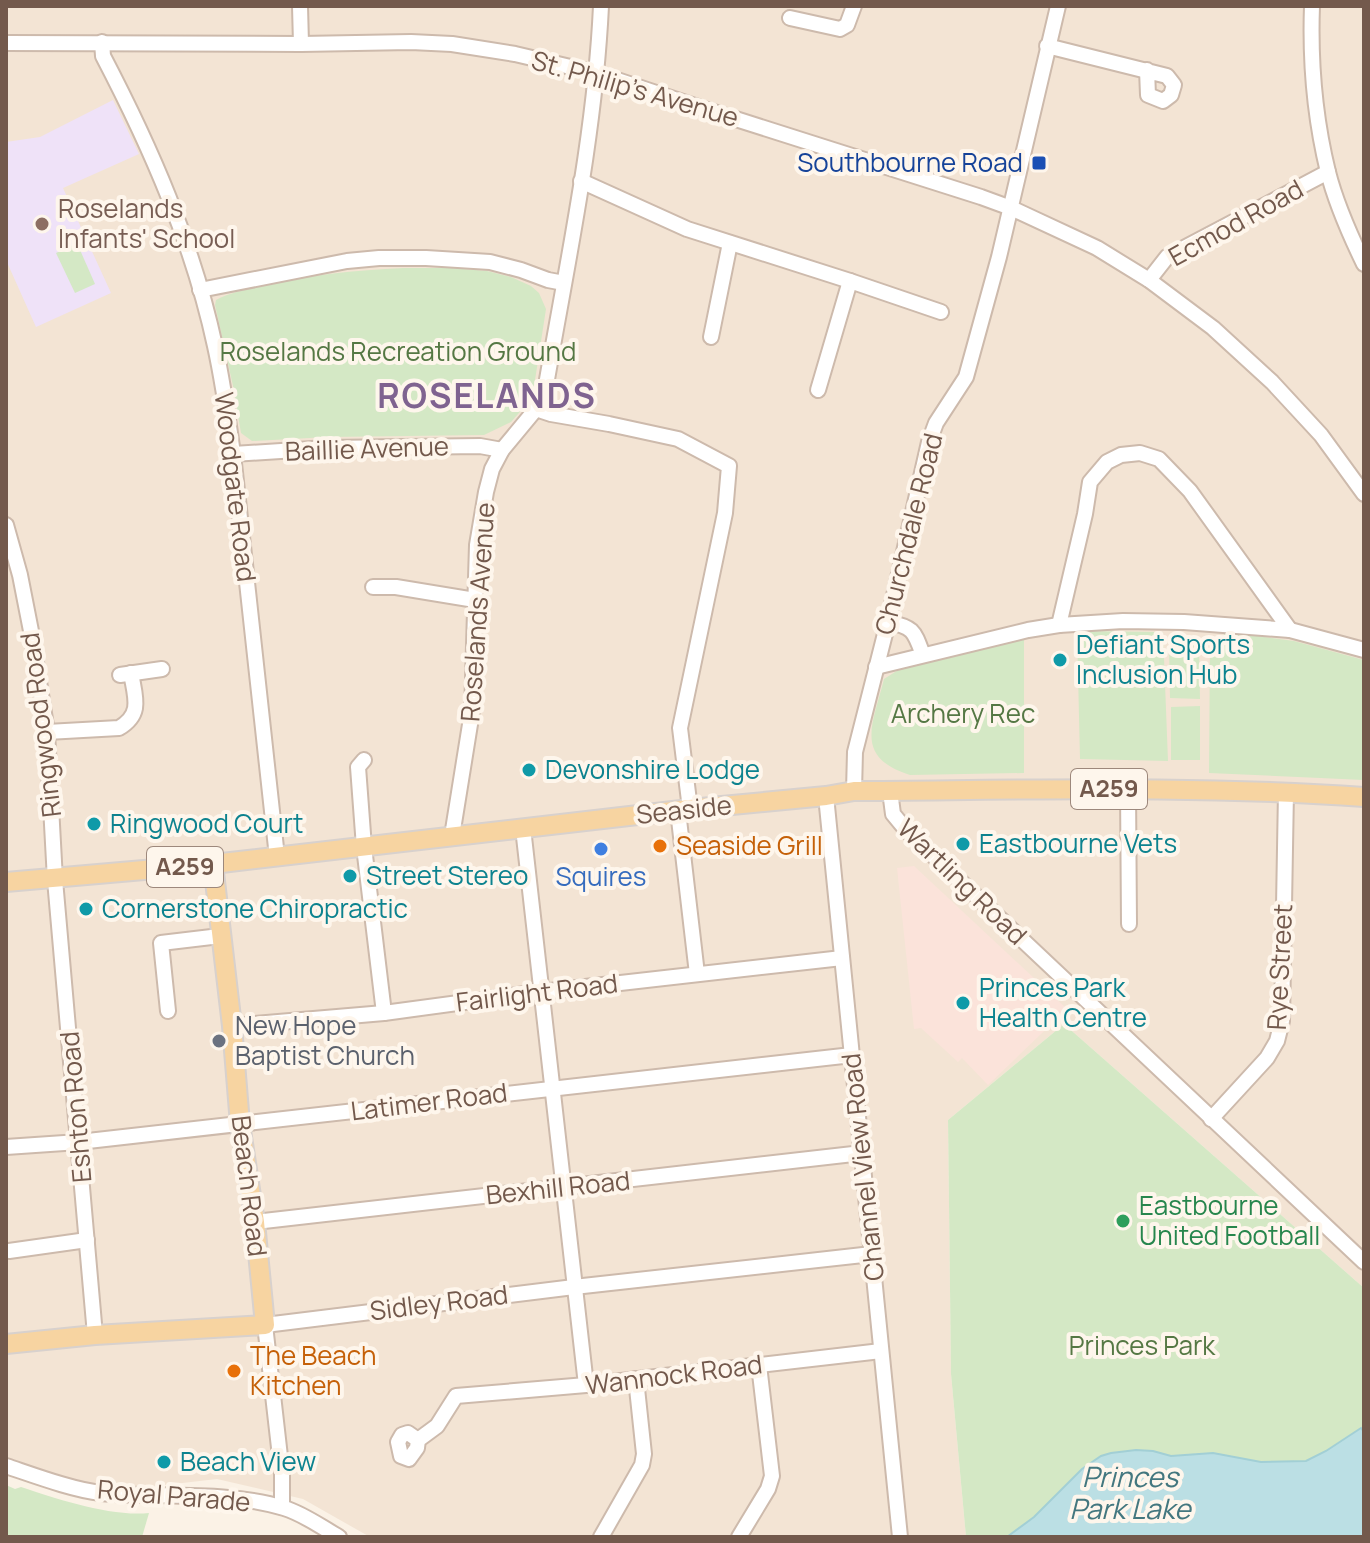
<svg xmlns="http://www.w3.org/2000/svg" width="1370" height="1543" font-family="Manrope,sans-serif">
<rect width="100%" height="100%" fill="#fbf2e6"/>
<polygon fill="#f3e4d4" points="6,6 1364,6 1364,1288 1064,1024 948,1120 951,1374 966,1537 370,1537 303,1499 217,1479 96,1493 6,1460"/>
<polygon fill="#fbe3da" points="914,866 1067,1009 988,1085 962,1058 958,1062 921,1028 914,1029 897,868"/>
<polygon fill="#efe2f8" points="113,100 139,154 63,188 111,293 36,327 6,260 6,142 40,137"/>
<g fill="#d4e8c5">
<polygon points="77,243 95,284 75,293 56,253"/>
<path d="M404,268H452L487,271L511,277L531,286L539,293L546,309L533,393L525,406L511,422L484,435L328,437L252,441L241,433L233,386L215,305L216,300C230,293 244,290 259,287C307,275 355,270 404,268Z"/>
<polygon points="1077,631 1163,632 1168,761 1080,759"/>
<polygon points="1227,632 1294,641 1364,660 1364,780 1209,773 1210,647"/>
<path d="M1024,637V773L910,775C853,757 873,724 884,679L895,672L908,666Z"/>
<polygon points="1199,643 1200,699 1170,698 1169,644"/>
<polygon points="1200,706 1200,760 1171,760 1171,707"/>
<polygon points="1064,1024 1364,1288 1364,1537 966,1537 951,1374 948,1120"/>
<path d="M6,1485L15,1489L21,1487C57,1499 111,1517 149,1513L142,1537H6Z"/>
</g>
<polygon fill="#bbdfe4" stroke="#a2cfd5" stroke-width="2" points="1361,1428 1364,1432 1364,1537 1007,1537 1034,1517 1082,1469 1101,1456 1111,1453 1136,1450 1153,1451 1171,1456 1213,1453 1261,1462 1306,1461 1326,1451"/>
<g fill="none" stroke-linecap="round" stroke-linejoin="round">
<defs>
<g id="minor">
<polyline points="300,6 301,44"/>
<path d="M1312,6C1310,61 1315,119 1328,172C1336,204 1350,235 1364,264"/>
<polyline points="790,18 840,29 847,25 854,6"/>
<path d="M102,42L103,56C151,148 193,244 215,346C223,382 228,418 233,454L277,857"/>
<polyline points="6,43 301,44 411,42 452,44 515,54 596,73 698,107 981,197 1011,208 1097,248 1149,280 1213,328 1272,382 1321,435 1364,494"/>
<polyline points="1047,46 1167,76 1174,85 1171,95 1163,101 1148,95 1147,70"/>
<polyline points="581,181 687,229 850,281 941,312"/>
<polyline points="1149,280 1167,257 1328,172"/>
<polyline points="200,290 347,261 379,258 426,258 490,262 521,270 548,280 564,283"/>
<polyline points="711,337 730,243"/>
<polyline points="818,390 850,281"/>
<polyline points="536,409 551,414 609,424 678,439 729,466 725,513 680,728 690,809"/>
<polyline points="233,454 327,448 480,446 502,450"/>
<polyline points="6,525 20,575 31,631 47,732 55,880 95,1335"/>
<polyline points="373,587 396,587 475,600"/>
<path d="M888,622C914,627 914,631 923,655"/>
<polyline points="1059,625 1085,514 1090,482 1107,462 1121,455 1140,453 1159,459 1190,491 1290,630"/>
<polyline points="876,667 1028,630 1059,625 1123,621 1184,622 1290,630 1364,650"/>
<polyline points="120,675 162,669"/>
<path d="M47,732L119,728C143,714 135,697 131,673"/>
<polyline points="364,760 358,767 364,847 384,1013"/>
<polyline points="1128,789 1129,924"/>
<polyline points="854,791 855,752 888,622 929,442 936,423 966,377 999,257 1058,6"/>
<polyline points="890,791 893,814 907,831 1364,1262"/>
<polyline points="826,796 900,1537"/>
<polyline points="678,811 697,974"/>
<polyline points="523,828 586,1385"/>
<path d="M452,836L472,712L477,545L486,492L492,469L502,450L536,409L545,391C567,263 595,135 601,6"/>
<polyline points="168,1011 161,943 220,936"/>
<polyline points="232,1026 384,1013 532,993 842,958"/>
<polyline points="1211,1119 1267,1058 1277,1041 1282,1021 1286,791"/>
<polyline points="6,1147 79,1142 852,1055"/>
<polyline points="255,1222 862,1153"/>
<polyline points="9,1251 87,1240"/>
<polyline points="418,1440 417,1448 409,1459 401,1456 398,1442 402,1435 408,1433 418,1440 437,1426 456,1396 586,1385 881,1351"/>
<path d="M6,1466C33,1475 73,1490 101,1493C158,1498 230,1491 284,1508C304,1514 321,1527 339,1537"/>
<polyline points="282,1507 282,1474 265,1325 574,1287 872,1254"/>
<polyline points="601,1537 642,1465 644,1454 636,1379"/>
<polyline points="739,1537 768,1489 772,1476 759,1365"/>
</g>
<g id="major">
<path d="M6,882L213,864L690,809L826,796L854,791C1024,790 1194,785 1364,797"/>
<polyline points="6,1344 95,1335 265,1325 255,1222 240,1124 232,1026 213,864"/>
</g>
</defs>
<use href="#minor" stroke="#cdbaac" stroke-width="18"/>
<use href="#major" stroke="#d8d1cd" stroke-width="22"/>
<use href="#minor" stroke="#fff" stroke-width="14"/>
<use href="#major" stroke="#f7d4a1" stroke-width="18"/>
</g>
<rect fill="#1a4fb4" stroke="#fef6ec" stroke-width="3" x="1031" y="155" width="16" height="16" rx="4"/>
<circle fill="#8d6e63" stroke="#fef6ec" stroke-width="3" cx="42" cy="224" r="8"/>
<g fill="#0f9aa8" stroke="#fef6ec" stroke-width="3">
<circle cx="1060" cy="660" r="8"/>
<circle cx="529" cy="770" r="8"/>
<circle cx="94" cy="824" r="8"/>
<circle cx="963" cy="844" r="8"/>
<circle cx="350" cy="876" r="8"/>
<circle cx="86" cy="909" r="8"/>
<circle cx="963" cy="1003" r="8"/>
<circle cx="164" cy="1462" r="8"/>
</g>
<g fill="#e8710a" stroke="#fef6ec" stroke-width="3">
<circle cx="660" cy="846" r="8"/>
<circle cx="234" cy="1371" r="8"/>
</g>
<circle fill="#3f7fe0" stroke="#fef6ec" stroke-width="3" cx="601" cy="849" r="8"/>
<circle fill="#6b7280" stroke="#fef6ec" stroke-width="3" cx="219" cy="1041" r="8"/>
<circle fill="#2e9e5b" stroke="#fef6ec" stroke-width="3" cx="1123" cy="1221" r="8"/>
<g text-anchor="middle" stroke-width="8" stroke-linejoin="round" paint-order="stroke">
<g fill="#fef6ec" stroke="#9d887c" stroke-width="2">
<rect x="1071" y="769" width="76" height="40" rx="6"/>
<rect x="147" y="847" width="76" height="40" rx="6"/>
</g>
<g font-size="24" font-weight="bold" fill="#73594c">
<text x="1109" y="797">A259</text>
<text x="185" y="875">A259</text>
</g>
<g font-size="26" fill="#73594c" stroke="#fef6ec">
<text transform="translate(635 89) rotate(16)" y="9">St. Philip's Avenue</text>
<text transform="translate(1236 223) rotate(-29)" y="9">Ecmod Road</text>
<text transform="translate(367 449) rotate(-2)" y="9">Baillie Avenue</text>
<text transform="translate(235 487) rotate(83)" y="9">Woodgate Road</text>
<text transform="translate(909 534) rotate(-76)" y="9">Churchdale Road</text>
<text transform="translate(478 612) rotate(-86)" y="9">Roselands Avenue</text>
<text transform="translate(41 725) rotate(-97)" y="9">Ringwood Road</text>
<text transform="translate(684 810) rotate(-6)" y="9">Seaside</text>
<text transform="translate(962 882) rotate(44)" y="9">Wartling Road</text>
<text transform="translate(1280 967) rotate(-87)" y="9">Rye Street</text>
<text transform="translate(537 993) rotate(-7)" y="9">Fairlight Road</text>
<text transform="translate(429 1102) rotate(-7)" y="9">Latimer Road</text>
<text transform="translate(76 1107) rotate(-95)" y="9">Eshton Road</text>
<text transform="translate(863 1167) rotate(-96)" y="9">Channel View Road</text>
<text transform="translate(249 1186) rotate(83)" y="9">Beach Road</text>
<text transform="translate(558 1188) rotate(-6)" y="9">Bexhill Road</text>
<text transform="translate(439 1303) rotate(-7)" y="9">Sidley Road</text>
<text transform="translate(674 1375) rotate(-7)" y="9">Wannock Road</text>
<text transform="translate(174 1496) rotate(5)" y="9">Royal Parade</text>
</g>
<g font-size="26" fill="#164399" stroke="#fef6ec" text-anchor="end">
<text x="1023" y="172">Southbourne Road</text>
</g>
<g font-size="26" fill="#785e54" stroke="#fef6ec" text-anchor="start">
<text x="58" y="218">Roselands<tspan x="58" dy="30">Infants' School</tspan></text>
</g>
<g font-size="26" fill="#557844" stroke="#fef6ec">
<text x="398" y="361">Roselands Recreation Ground</text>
<text x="963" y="723">Archery Rec</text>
<text x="1142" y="1355">Princes Park</text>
</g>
<g font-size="26" fill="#0d838f" stroke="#fef6ec" text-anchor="start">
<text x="1076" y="654">Defiant Sports<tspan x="1076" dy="30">Inclusion Hub</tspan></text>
<text x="545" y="779">Devonshire Lodge</text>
<text x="110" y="833">Ringwood Court</text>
<text x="979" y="853">Eastbourne Vets</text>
<text x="366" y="885">Street Stereo</text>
<text x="102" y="918">Cornerstone Chiropractic</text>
<text x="979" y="997">Princes Park<tspan x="979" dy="30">Health Centre</tspan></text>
<text x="180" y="1471">Beach View</text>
</g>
<g font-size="26" fill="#c56008" stroke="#fef6ec" text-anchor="start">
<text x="676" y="855">Seaside Grill</text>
<text x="250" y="1365">The Beach<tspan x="250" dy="30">Kitchen</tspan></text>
</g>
<g font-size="26" fill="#366cbe" stroke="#fef6ec">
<text x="601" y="886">Squires</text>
</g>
<g font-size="26" fill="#5b616d" stroke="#fef6ec" text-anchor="start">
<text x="235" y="1035">New Hope<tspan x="235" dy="30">Baptist Church</tspan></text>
</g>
<g font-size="26" fill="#27864d" stroke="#fef6ec" text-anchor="start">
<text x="1139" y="1215">Eastbourne<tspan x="1139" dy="30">United Football</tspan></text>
</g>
<g font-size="28" font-style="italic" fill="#43777f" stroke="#fef6ec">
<text x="1130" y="1487">Princes<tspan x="1130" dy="32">Park Lake</tspan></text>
</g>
<g font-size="34" font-weight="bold" letter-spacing="2" fill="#7f6390" stroke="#fef6ec">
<text x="487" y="408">ROSELANDS</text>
</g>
</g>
<rect width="1370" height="1543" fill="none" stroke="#73594c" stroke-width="16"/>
</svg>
